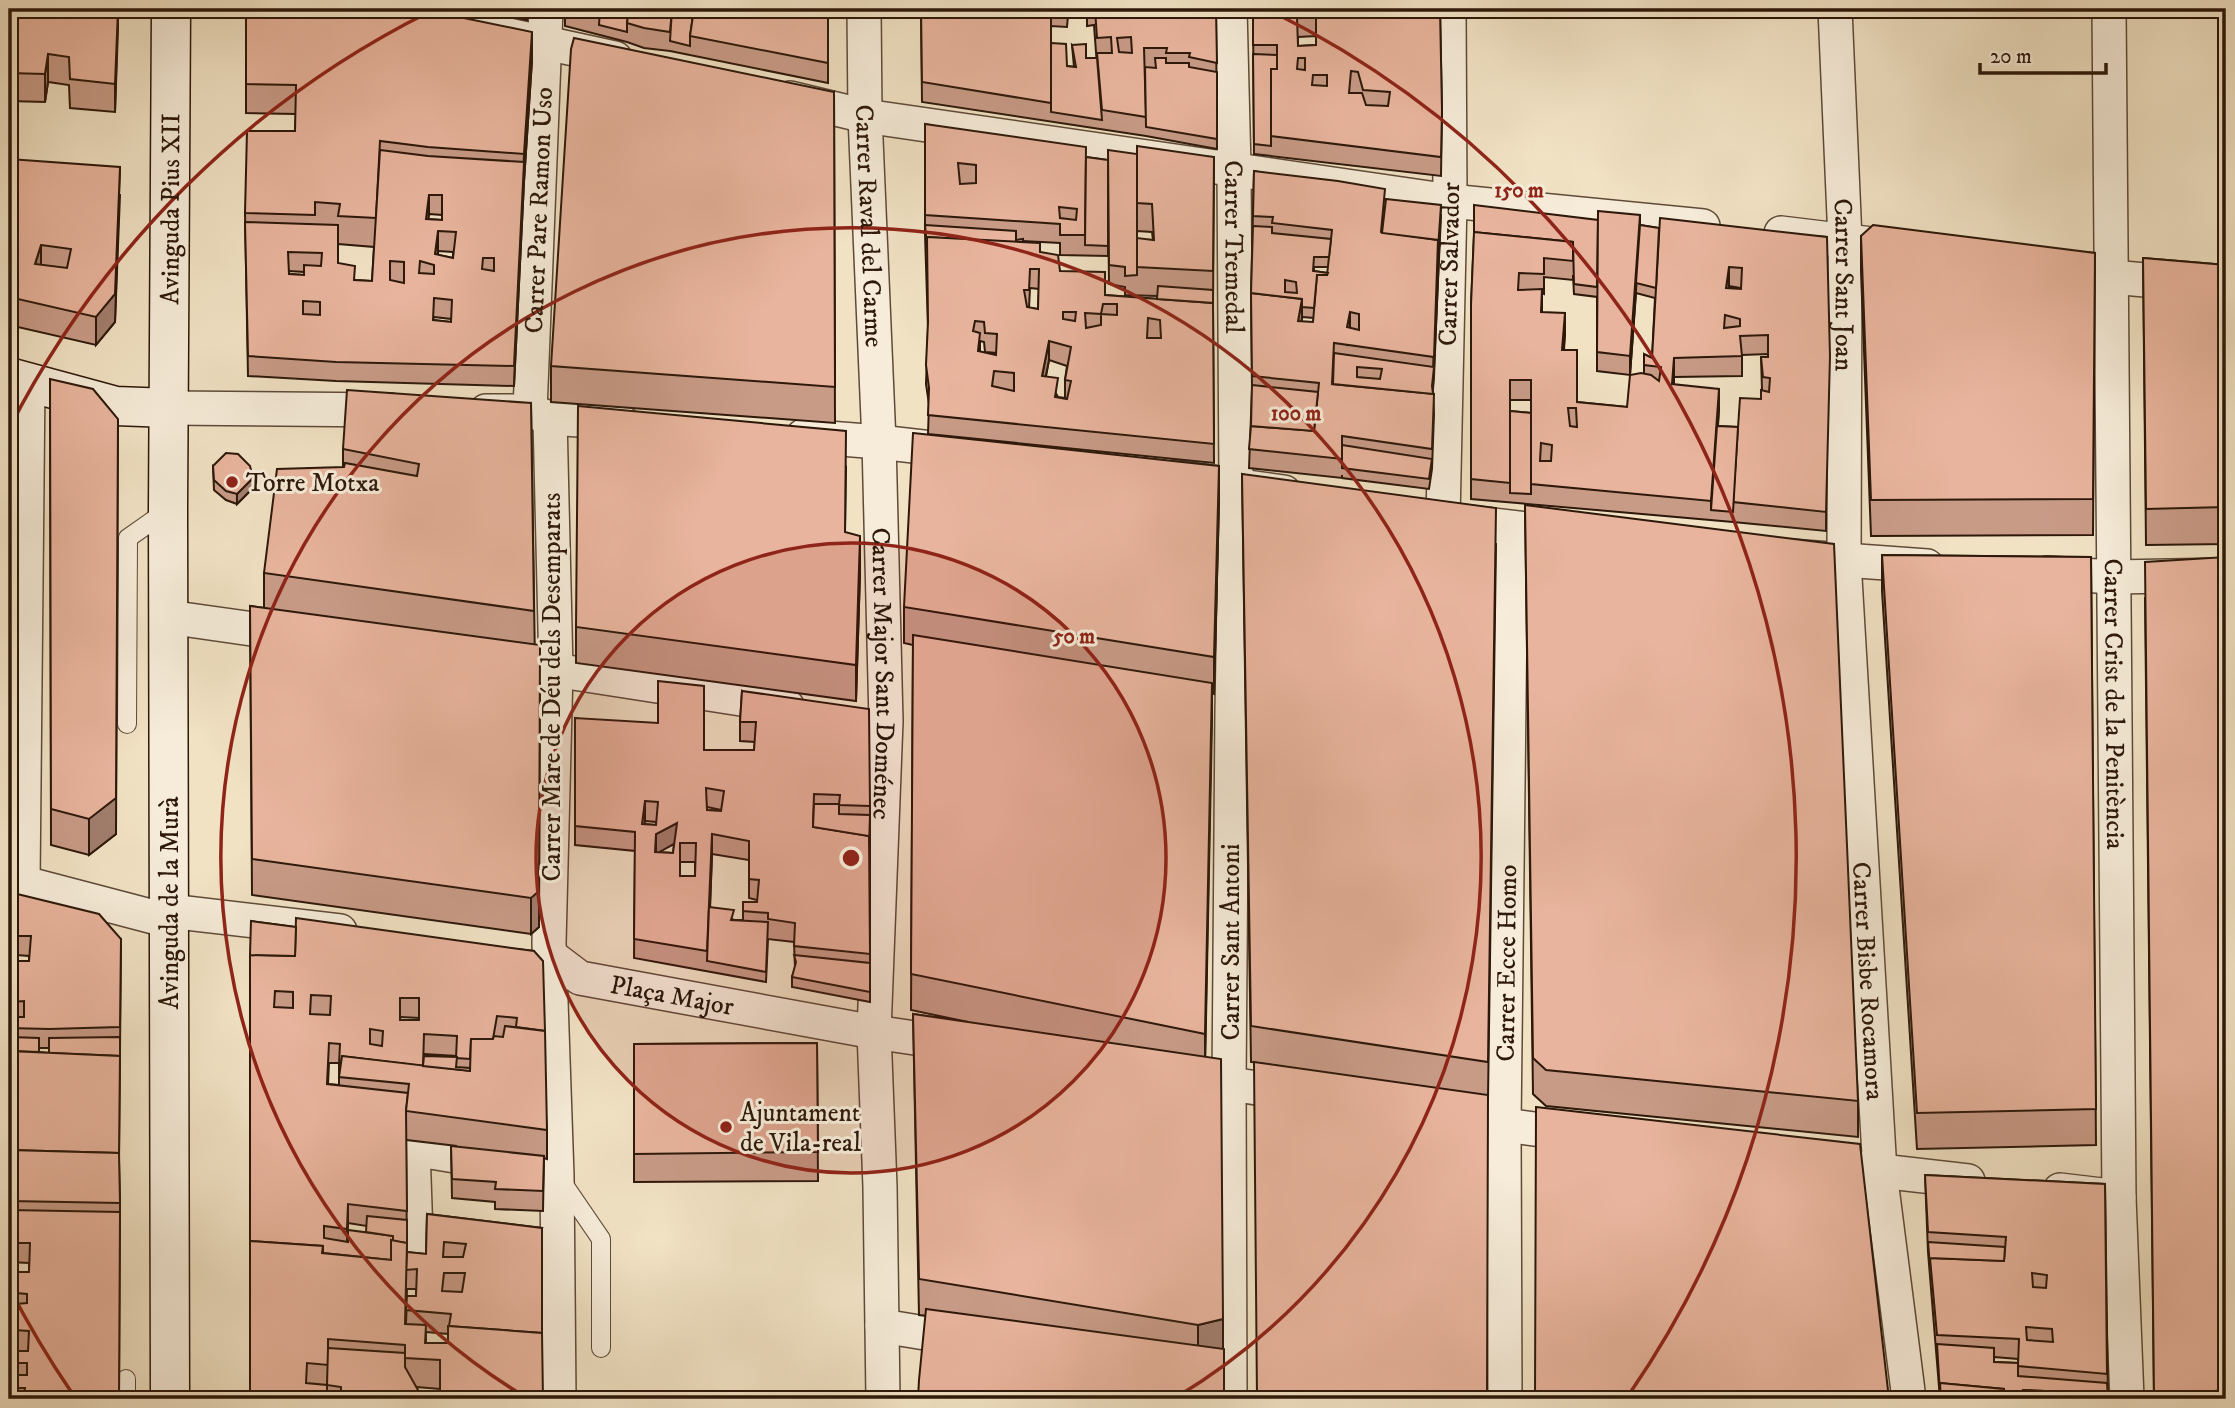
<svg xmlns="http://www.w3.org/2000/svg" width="2235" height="1408" font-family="'IM FELL DW Pica',serif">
<rect width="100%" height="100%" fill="#f1e2c4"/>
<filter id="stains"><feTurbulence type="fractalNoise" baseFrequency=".00286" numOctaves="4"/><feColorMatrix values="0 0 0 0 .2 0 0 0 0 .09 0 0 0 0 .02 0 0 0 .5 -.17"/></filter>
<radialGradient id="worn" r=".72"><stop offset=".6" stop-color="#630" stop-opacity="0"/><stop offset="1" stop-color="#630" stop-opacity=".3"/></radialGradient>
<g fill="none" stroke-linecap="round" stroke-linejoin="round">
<defs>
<g id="lane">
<polyline points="127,724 128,538 168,510"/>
<polyline points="562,1182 601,1239 601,1348"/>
<polyline points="126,1399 126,1379"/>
</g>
<g id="street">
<path id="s1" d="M864,9L865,116L879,442L886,721L874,1032L880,1187L883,1399"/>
<path id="s2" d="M1230,9L1234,168L1236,484L1232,711L1229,1084L1230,1399"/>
<path id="s3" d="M1835,9L1845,240L1844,561L1880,1172L1909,1399"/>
<path id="s4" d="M2109,9L2119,1197L2127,1399"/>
<polyline points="486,30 615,58"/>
<polyline points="790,98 865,116 1450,201 1703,226"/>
<polyline points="1781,233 1905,248"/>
<polyline points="2052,268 2111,277 2226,287"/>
<polyline points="169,408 390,410"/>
<polyline points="486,411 530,411 550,418 623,423"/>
<path id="s5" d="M530,411L546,9"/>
<polyline points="550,418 556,670 549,943 557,1176 559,1399"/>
<polyline points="803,436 879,442 958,451"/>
<polyline points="1175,477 1284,492"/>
<path id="s6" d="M1443,518L1450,201L1449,9"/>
<polyline points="1452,520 1568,534"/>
<polyline points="1789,556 1927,566"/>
<polyline points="2047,573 2114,577 2226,575"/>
<polyline points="168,617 295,635"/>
<polyline points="535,667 787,706"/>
<polyline points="9,879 169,921"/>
<polyline points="23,882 28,381"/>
<polyline points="169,911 340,931"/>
<path id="s7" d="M551,956L580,978L874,1032L955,1044"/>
<polyline points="1175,1076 1298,1094"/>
<polyline points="1445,1117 1579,1135"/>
<polyline points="1820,1164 1968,1181"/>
<polyline points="2060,1190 2119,1197"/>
<polyline points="396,1263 417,1264 413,1149 497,1163"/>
<polyline points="882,1326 968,1340"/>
<path id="s8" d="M1505,1399L1504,1126L1511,528"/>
</g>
<g id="secondary">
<polyline points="9,377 116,406 169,408"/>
<path id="s9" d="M170,1399L168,510L171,9"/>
</g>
</defs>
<use href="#lane" stroke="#5e4a38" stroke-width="20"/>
<use href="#street" stroke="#5e4a38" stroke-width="36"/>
<use href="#secondary" stroke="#2d180a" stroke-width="41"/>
<use href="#lane" stroke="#f6ecd9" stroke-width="18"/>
<use href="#street" stroke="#f6ecd9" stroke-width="33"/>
<use href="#secondary" stroke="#f6ecd9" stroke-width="38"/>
</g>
<g fill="#c89b87" stroke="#2d180a" stroke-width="2" fill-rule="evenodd">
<polygon points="9,9 118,9 115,112 70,108 69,85 48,82 45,102 9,101"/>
<path d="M246,9L532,60L524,182L514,386L336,381L248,376L245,213L295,131L296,114L246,113ZM429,214L442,215V220L428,219ZM338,244L374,247L372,281L355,280L338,263ZM438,251L453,252V258L438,255ZM289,271L304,272V275L289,274ZM434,317L451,319V322L433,320Z"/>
<polygon points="461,9 528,9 527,20 483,11"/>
<polygon points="565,9 828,9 828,83 670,51 644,48 627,42 565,26"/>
<path d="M921,9H1216L1217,149L1146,136L922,102ZM1087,14V26L1094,25L1097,66L1086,58L1072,45L1074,67L1067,66L1051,43V26L1067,27L1068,15Z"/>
<path d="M1253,9H1440L1442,111L1441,176L1254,154ZM1316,36V45L1298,46V37Z"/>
<polygon points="834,92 835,423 551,402 551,366"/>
<path d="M925,124L1086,157L1108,160L1137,154L1214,157L1213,309L1214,463L928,434L929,404L926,384L928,328L925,234ZM1108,191L1109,284L1125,287V295L1157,296V299L1105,295L1060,271L1040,252L1023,243V241L1060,243V255L1108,256ZM1137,231L1152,232L1153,240L1137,266ZM1030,288L1039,289L1038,309L1029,308ZM980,341L984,342L985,352L996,353V355L980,352ZM1049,360L1067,366L1065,380V398L1058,397L1046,376Z"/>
<polygon points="9,159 120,195 115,322 96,345 9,325"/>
<path d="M1254,171L1385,199L1441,215L1433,390L1434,414L1432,469L1429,489L1342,478V475V478L1249,468L1252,389L1251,293ZM1314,267H1328V273L1314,271ZM1302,317L1314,318L1313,322H1301Z"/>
<path d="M1640,225L1659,228L1827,237L1826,531L1733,522L1471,499V305L1474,236ZM1573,275L1574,294L1597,297V371L1630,375L1636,293L1655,298L1652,358L1644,354V374L1627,407L1577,402L1564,350L1565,333L1542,312V293L1544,294V277L1573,280ZM1729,286L1741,288V289L1729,288ZM1768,354V357H1761L1762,390L1761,399L1738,427L1718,426L1719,409L1674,384V377L1742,376V355ZM1510,400H1531V413L1510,411Z"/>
<polygon points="1861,236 2095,253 2093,535 1871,536 1861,272"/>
<polygon points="2143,258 2226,265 2226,544 2146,545"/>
<polygon points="50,379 116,834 89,855 51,845"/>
<polygon points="531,403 539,927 531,934 252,895 250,606 264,608 264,573 343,467 343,449"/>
<polygon points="213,466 253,488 237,504 226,500 214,490"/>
<polygon points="846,467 845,532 860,573 856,701 576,663 576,627"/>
<polygon points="1242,474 1496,544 1488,1098 1251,1062"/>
<polygon points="1219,502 1214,694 1212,693 1205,1057 1223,1349 919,1315 913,1014 968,1022 911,1010 913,645 904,643 904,607"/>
<polygon points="1525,505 1858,1101 1858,1137 1546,1106 1533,1094"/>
<polygon points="1882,555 2091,557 2096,1145 1917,1149 1882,591"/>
<polygon points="2226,557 2226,1399 2154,1399 2145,598"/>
<path d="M742,691L870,806V1002L792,987V977L795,968L794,942L768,939L766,982L634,958L635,851L575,845V718L704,750H754L755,742L740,741V722ZM707,807L722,810L721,811L707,810ZM645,821L656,822V825L644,824ZM674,844L673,853L658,852ZM712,854L749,860V898L757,900V902H743V920H734L710,907ZM680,862H695V876H680Z"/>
<path d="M9,892L121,939L119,1161L120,1203L119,1399H9V1272H29V1263L9,1262ZM16,955L29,956V961H16ZM39,1048H49V1053L39,1052Z"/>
<path d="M251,921L296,927L534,951L547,1130V1159L544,1158L543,1211L495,1209V1202L452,1198L451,1146H457L406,1140L407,1252L426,1254L427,1214L542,1228L440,1389L416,1387L423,1399H250ZM400,1017L419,1018V1020H400ZM424,1054L456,1056V1057L424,1056ZM329,1063H339V1085L328,1084ZM348,1223L367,1226V1232L347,1241ZM407,1289H416V1296H407L406,1324ZM426,1332L448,1334V1343H426Z"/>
<polygon points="817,1043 818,1181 634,1182 634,1044"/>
<path d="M1925,1175L2105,1184L2108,1399H1940L1928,1252ZM1994,1357L2018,1359V1363L1994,1362Z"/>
</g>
<g fill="#a27e6e" stroke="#2d180a" stroke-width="2">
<polygon points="118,9 118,29 115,112 115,84"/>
<polygon points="532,32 532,60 524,182 514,386 524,154"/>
<polygon points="48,54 48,82 45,102 45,74"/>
<polygon points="120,167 115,322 96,345 96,317"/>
<polygon points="429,195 429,214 426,239 426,219"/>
<polygon points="1441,205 1434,377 1432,396 1438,240"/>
<polygon points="1640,215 1640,234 1630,375 1630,356"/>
<polygon points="438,231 438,251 435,274 435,254"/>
<polygon points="41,245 41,273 35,264"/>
<polygon points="1729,267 1729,286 1726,308 1726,288"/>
<polygon points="1302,299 1302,318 1298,341 1298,321"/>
<polygon points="1350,312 1350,332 1347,346 1347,327"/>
<polygon points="1565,313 1565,333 1562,369 1562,350"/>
<polygon points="1049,341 1049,360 1042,395 1042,376"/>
<polygon points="1674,358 1674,377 1672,403 1672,384"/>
<polygon points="1719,389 1719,409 1711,510 1711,501"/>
<polygon points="118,419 116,834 89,855 89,819"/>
<polygon points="1219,466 1219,502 1214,694 1214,657"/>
<polygon points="253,478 253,488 237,504 237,494"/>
<polygon points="860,536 860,573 856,701 856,665"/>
<polygon points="540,682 539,927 531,934 531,898"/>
<polygon points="1212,683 1212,720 1205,1070 1205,1034"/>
<polygon points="645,801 645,821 642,844 642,824"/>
<polygon points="677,823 677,842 656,854 656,834"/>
<polygon points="712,834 712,854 708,961"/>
<polygon points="348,1204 348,1223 347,1249 347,1229"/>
<polygon points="1223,1319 1223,1356 1198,1361 1198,1325"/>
</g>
<g fill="#e8b49d" stroke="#2d180a" stroke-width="2" fill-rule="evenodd">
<polygon points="9,9 49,9 48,16 72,18 72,9 118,9 115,84 70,79 69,57 48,54 45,74 9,73"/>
<polygon points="246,9 420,9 532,32 524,154 428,147 380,141 376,218 338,216 340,204 315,202 315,215 245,213 247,131 295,131 296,85 246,84"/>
<polygon points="573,9 599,9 599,15"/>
<polygon points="600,9 629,9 627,23 627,32 599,25"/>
<polygon points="629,9 672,9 670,32 644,28 627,23"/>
<polygon points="672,9 694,9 690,36 690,46 670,41"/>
<polygon points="694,9 828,9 828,63 690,36"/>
<polygon points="921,9 1051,9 1051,103 922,82"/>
<path d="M1095,9H1216L1217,63L1189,57L1190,53H1166L1167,48H1144L1146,117L1102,110L1097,53H1112L1111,37L1097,38ZM1131,37L1132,53L1119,52L1117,38Z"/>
<path d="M1253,9H1440L1442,111L1441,157L1271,136V69H1277V45H1253ZM1316,16V45L1298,46L1297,17ZM1298,58H1305V70L1297,69ZM1351,71L1358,72L1363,90L1390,92L1388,106L1366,105L1362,93H1349ZM1313,75H1327V86L1312,85Z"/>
<polygon points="574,38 834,92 835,387 551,366 571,49"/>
<polygon points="1051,43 1066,44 1067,66 1076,67 1072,45 1086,44 1086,58 1097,58 1102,120 1051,112"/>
<polygon points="1253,54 1277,55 1277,69 1271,69 1271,146 1254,144"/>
<polygon points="1155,58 1166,58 1166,63 1189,63 1189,67 1217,72 1217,139 1146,127 1145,67 1156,68"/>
<path d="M925,124L1086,147L1085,235H1060V224L925,215ZM958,163L976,165V183L960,184ZM1059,207L1077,209L1076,220L1060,218Z"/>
<polygon points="1137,146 1214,157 1213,271 1137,267 1137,238 1154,240 1152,204 1137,203"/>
<path d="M380,150L428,156L524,162L514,366L336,362L248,356L245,222L338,225V263L355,266L354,280L372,281ZM429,195H442V220L426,219ZM438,231L456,232L453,258L435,254ZM288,252L322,253L321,266L304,265V275L289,274ZM483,258H494V271L482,269ZM390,261L404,262V283L390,280ZM420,261L434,265V274L419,273ZM434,298L452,300L451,322L433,320ZM303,301L320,302V315L303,314Z"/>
<polygon points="1108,150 1137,154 1137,275 1125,276 1125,267 1109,265"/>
<polygon points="1086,157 1108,160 1108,246 1085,245"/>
<path d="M9,159L120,167L115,294L96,317L9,297ZM41,245L71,249L67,268L35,264Z"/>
<path d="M1254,171L1338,181L1385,189L1381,232L1438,240L1434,357L1334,343L1332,384L1434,394L1432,449L1342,436V459L1249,449L1251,426L1314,431L1319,383L1252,376L1251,293L1302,299L1298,321L1313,322L1317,275H1327L1332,230L1272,223L1273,217L1253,216ZM1350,312L1359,314V330L1347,327Z"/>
<polygon points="1386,199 1441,205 1438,249 1438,240 1382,233"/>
<polygon points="1474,205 1598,220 1597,287 1574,284 1573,242 1474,232 1474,234"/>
<polygon points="1598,211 1640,215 1630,356 1597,352"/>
<path d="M1660,218L1827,237L1830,356L1826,512L1733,502L1740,398L1761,399V390L1769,392L1770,378L1763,377L1761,357H1768V335L1740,336L1742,356L1674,358L1672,384L1719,389L1711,501L1531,484V380H1510V483L1471,479V305L1474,232L1573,242V261L1544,258V274L1519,273L1518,290L1542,289L1541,312L1565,313L1562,350H1577V402L1627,407L1630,375L1641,373L1651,375L1659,381L1661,367L1644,365V354L1652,358ZM1729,267L1742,268L1741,289L1726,288ZM1725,315L1740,319V326L1724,328ZM1568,408H1576L1577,427L1570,426ZM1541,443L1552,445L1551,461H1540Z"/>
<polygon points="925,225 1016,231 1016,240 1023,239 1023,243 927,237 927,247"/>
<polygon points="1640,225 1659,228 1656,288 1636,283"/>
<polygon points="1873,225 2095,253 2093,499 1871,500 1861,236"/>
<path d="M1253,226L1272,227V233L1331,239L1329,257H1314L1313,271L1328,273L1327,275H1317L1314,308L1302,307V299L1251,293ZM1285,280L1296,282L1297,293L1285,292Z"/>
<path d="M927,237L1040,243V252L1058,255L1060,271L1105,272V295L1213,303L1214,444L928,415L929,388L926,365L928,322ZM1030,269H1039L1038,309L1027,307L1024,290H1029ZM1103,304H1117V315L1101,314ZM1063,312H1076L1075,321L1063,319ZM1085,313L1101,314V325L1086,328ZM1148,318L1160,320L1161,338H1147ZM975,321L984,322L985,333L997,334L996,355L978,351L980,333L973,331ZM1049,341L1071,347L1065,380L1071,381L1067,399L1055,397L1058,378L1042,376ZM994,371L1014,373V391L992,386Z"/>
<polygon points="2143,258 2226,265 2226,507 2146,509"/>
<polygon points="1158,286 1213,290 1213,305 1213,303 1157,299"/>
<path d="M1334,353L1434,367L1432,386L1433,394L1333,384ZM1357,367L1382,369L1380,379L1357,377Z"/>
<polygon points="50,379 93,389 118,419 116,798 89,819 51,809"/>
<polygon points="1252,385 1318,392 1314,431 1251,426"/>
<polygon points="347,390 531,403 534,611 264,573 277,469 344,467 345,463 417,476 419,464 343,449"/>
<polygon points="578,406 846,431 845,532 860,536 856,665 576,627"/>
<polygon points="1510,411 1531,413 1531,494 1510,493"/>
<polygon points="1717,426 1738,427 1733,512 1711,510"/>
<polygon points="913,433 1219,466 1214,657 904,607"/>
<polygon points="1342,445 1432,459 1429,479 1342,468"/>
<polygon points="226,453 238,454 250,466 253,478 237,494 226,491 214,480 213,466"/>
<polygon points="1242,474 1496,508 1488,1062 1251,1026"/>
<polygon points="1525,505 1834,544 1858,1101 1546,1070 1533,1058"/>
<polygon points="1882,555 2091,557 2096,1109 1917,1113"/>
<polygon points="2226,557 2226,1390 2154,1396 2145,562"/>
<polygon points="250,606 540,645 539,891 531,898 252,859"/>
<polygon points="913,635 1212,683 1205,1034 911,974"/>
<path d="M658,681L704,686V750H754L756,722H740L742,691L869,709L870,806L839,805L840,795L814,794L813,827L869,836L870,954L794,946L795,923L768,919V913L743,911V902H757L759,880L749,879V841L712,834L707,951L634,939L635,832L575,826V718L658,723ZM706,788L724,791L721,811L707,810ZM645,801L658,802L656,825L642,824ZM677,823L673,853L655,852L656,834ZM680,843H696L695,876H680Z"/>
<polygon points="814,804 839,804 839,814 870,815 869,845 869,836 813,827"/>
<path d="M9,892L99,914L121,939L120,1027L49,1029L9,1028V947L16,948L15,961H29L31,936H9ZM24,1001V1017H11V1002Z"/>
<polygon points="709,907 734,910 731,920 768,922 766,972 707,961"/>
<path d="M296,918L534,951L543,961L545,1031L516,1027L517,1018L497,1016L493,1039H471L470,1059L456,1058L457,1036L424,1034L423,1066L342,1056L341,1065H339L340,1044L329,1043L327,1084L408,1093L406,1111L407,1211L348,1204L347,1229L324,1226V1238L348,1242V1230L393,1236V1241L391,1240V1260L323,1253V1246L250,1241V955L295,956ZM275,991L293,992V1008L274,1007ZM311,995L331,996L330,1015L310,1014ZM400,998H419V1020H400ZM370,1029L383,1031L382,1046L370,1044Z"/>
<polygon points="251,921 296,927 295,956 250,955"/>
<polygon points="794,955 870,963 870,992 792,977 796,962"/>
<polygon points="913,1014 1221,1059 1223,1319 1198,1325 919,1279"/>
<polygon points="505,1026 545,1031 547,1130 406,1111 409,1084 339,1077 342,1056 470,1071 471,1039 493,1039 494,1036 503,1037"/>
<polygon points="9,1037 39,1038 39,1052 9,1051"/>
<polygon points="120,1037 120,1066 120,1056 49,1053 49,1038"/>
<polygon points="817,1043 818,1152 634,1154 634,1044"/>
<polygon points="9,1051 120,1056 119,1155 119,1153 9,1150"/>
<polygon points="424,1056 457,1057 456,1067 470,1068 470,1071 423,1066"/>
<polygon points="1254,1062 1488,1095 1487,1399 1257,1399"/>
<polygon points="1536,1107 1860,1144 1889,1399 1535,1399"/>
<polygon points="451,1146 544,1156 543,1191 495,1189 496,1182 452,1179"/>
<polygon points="9,1150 119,1153 120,1203 9,1201"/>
<path d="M1925,1175L2105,1184L2107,1374L2018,1366L2019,1339L1937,1335L1930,1258L2004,1261L2006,1237L1928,1232ZM2032,1273L2047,1275L2046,1288L2033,1287ZM2026,1327L2052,1329L2053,1342L2027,1340Z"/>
<path d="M9,1210L120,1212L119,1399H23L25,1388H14V1399H9V1272H29L30,1243H9ZM16,1293L27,1294V1303L16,1304ZM14,1330L29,1331L28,1351H15ZM13,1363H27V1375H12Z"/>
<path d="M427,1214L542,1228V1333L449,1326L451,1314L406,1310L407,1296H416L417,1269L406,1270L407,1252L426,1254ZM444,1242L466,1244L463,1257H443ZM444,1273H465L462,1292L442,1291Z"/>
<polygon points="367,1216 407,1220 407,1246 407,1243 393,1241 393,1236 366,1232"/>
<polygon points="391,1240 407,1243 405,1324 426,1325 425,1343 448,1343 448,1326 542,1333 543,1399 440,1399 440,1360 405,1358 405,1345 328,1339 328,1365 307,1363 306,1383 327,1385 327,1399 250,1399 250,1241 323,1246 322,1253 391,1260"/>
<polygon points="1928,1242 2005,1247 2004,1261 1930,1258 1930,1267"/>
<polygon points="926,1309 1224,1349 1224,1399 918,1399 919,1380"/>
<polygon points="1937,1344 1994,1348 1994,1362 2018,1363 2018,1376 2107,1383 2108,1399 2044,1399 2044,1391 2023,1390 2023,1399 2004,1398 2004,1389 1940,1383 1940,1393"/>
<polygon points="328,1348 405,1353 405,1367 423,1399 341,1399 341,1387 327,1385"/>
<polygon points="1940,1383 2004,1389 2003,1399 1941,1399"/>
<polygon points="2023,1390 2044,1391 2043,1399 2023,1399"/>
</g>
<circle cx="851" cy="858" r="315" fill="#8f2418" fill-opacity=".12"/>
<g fill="none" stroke="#8f2418" stroke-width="3.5">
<circle cx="851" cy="858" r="315"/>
<path d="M527 1398A630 630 0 1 1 1175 1398"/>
<path d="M72 1393A945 945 0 0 1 9 1287M9 429A945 945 0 0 1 429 12M1273 12A945 945 0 0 1 1630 1393"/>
</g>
<g fill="#8f2418" stroke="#f6ecd9" stroke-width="2.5">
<circle cx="232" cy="482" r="7"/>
<circle cx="726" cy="1127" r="7"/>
</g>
<g text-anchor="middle" stroke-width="6" stroke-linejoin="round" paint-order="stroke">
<g font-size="26" fill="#2d180a" stroke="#f6ecd9">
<text dy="9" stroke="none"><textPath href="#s9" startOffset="1190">Avinguda Pius XII</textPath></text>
<text dy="9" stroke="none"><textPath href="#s5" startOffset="201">Carrer Pare Ramon Uso</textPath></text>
<text dy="9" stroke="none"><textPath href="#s1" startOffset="217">Carrer Raval del Carme</textPath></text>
<text dy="9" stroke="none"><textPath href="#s2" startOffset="238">Carrer Tremedal</textPath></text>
<text dy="9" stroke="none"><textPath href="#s6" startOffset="254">Carrer Salvador</textPath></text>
<text dy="9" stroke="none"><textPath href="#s3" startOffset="276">Carrer Sant Joan</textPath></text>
<text dy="9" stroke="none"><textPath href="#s1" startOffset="665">Carrer Major Sant Doménec</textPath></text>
<text transform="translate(551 687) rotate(-90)" y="9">Carrer Mare de Déu dels Desemparats</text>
<text dy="9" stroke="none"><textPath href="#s4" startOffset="695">Carrer Crist de la Penitència</textPath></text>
<text transform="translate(169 903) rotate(-90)" y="9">Avinguda de la Murà</text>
<text transform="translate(1230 942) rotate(-90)" y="9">Carrer Sant Antoni</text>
<text dy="9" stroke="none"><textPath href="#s8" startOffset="436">Carrer Ecce Homo</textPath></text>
<text dy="9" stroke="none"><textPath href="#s3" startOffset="973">Carrer Bisbe Rocamora</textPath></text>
<text dy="9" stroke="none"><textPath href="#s7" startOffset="130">Plaça Major</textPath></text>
</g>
<g font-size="26" fill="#2d180a" stroke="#f6ecd9" text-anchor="start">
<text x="246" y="491">Torre Motxa</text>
<text x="740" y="1121">Ajuntament<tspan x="740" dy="30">de Vila-real</tspan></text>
</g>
</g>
<circle cx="851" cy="858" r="10" fill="#8f2418" stroke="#f6ecd9" stroke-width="3.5"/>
<g font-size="21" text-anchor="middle" font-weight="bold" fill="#8f2418" stroke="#f6ecd9" stroke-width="6" stroke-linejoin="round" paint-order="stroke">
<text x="1519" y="197">150 m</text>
<text x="1296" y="420">100 m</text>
<text x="1074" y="643">50 m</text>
</g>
<rect width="2235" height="1408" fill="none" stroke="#f1e2c4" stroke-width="35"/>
<rect x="10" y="10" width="2214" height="1387" fill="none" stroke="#2d180a" stroke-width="3.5"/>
<rect x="18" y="18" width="2200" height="1373" fill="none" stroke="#2d180a" stroke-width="2"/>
<path d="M1980 63v10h126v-10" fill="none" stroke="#2d180a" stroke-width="3.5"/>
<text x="1990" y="63" font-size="21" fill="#2d180a" stroke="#f6ecd9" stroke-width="5" paint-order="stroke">20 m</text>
<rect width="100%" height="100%" filter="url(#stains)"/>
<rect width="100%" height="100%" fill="url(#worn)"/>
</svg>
